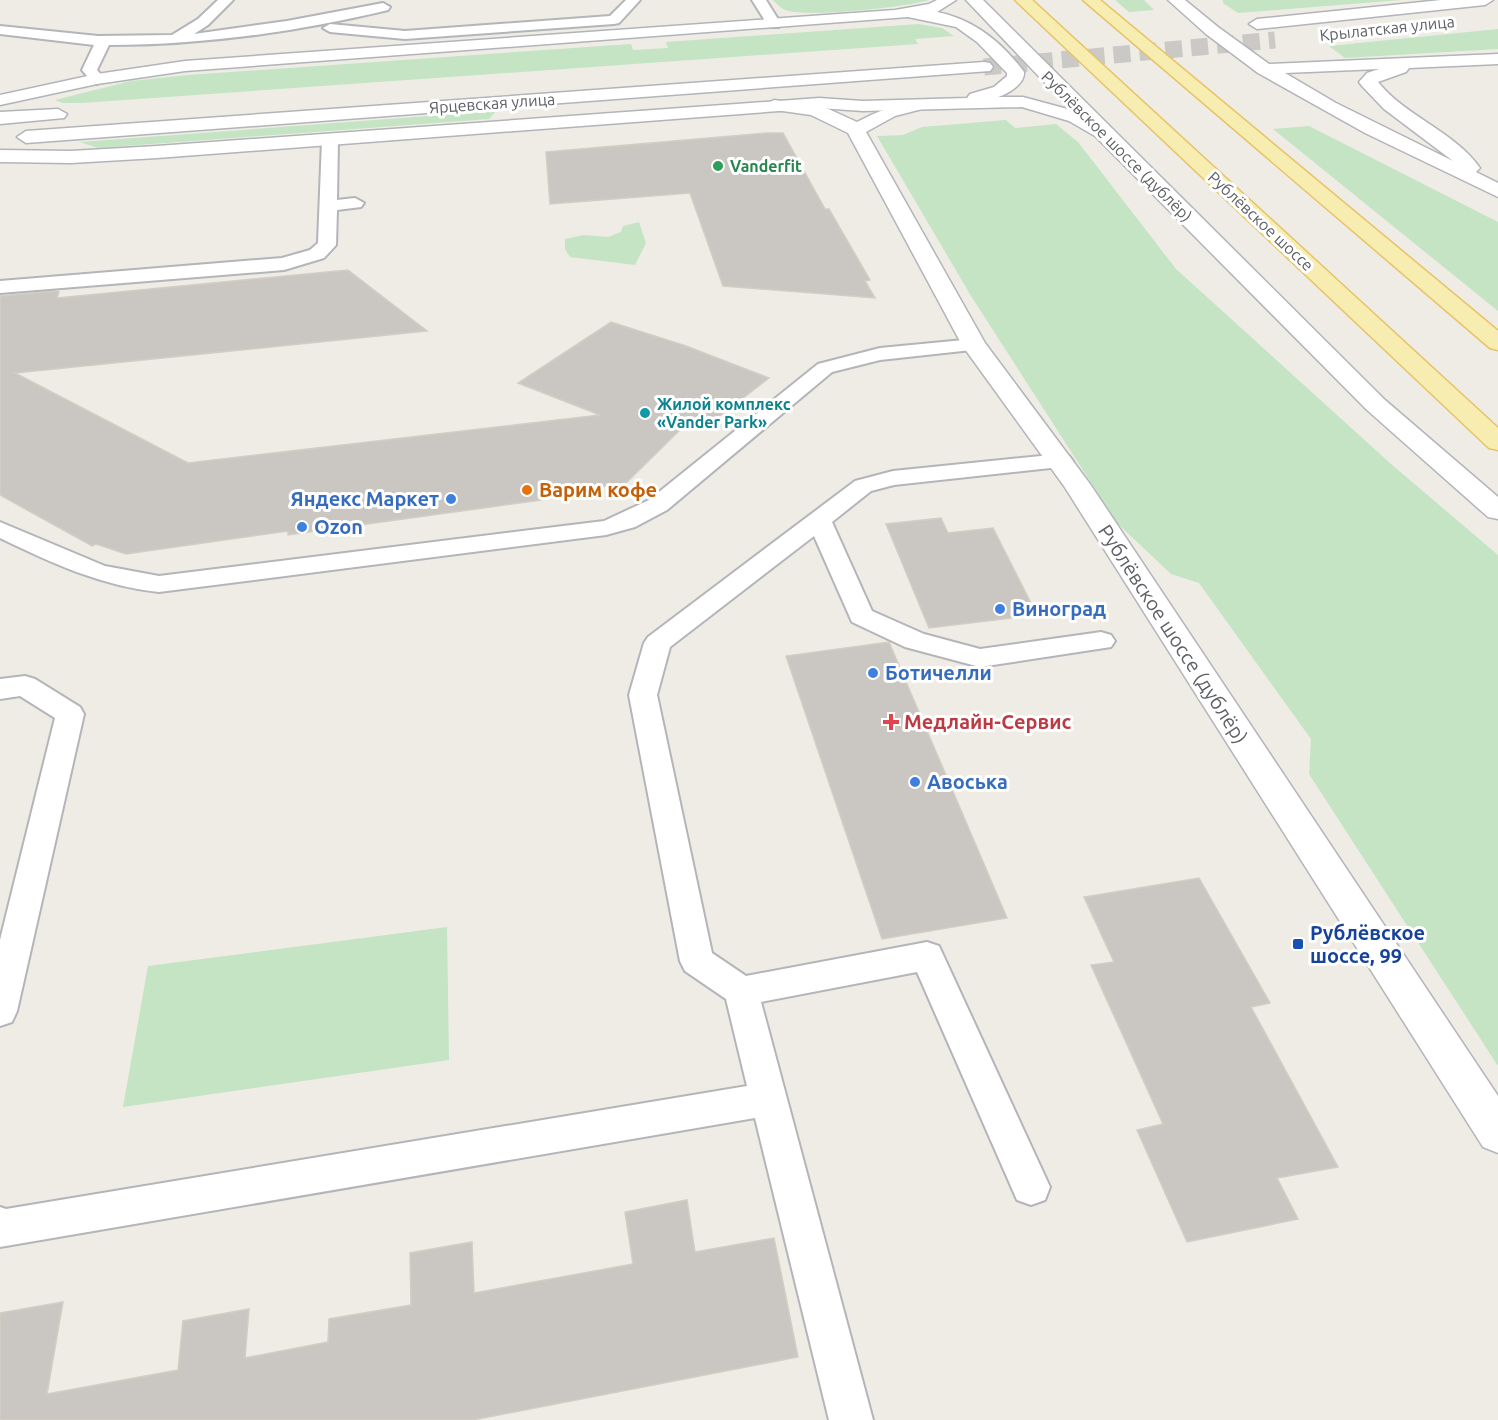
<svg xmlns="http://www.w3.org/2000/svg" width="1498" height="1420" viewBox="0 0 1498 1420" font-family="Ubuntu,sans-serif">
  <rect width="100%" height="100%" fill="#eeece5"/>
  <g fill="#c4e4c4">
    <path d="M 773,0 L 929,0 C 907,7 801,19 783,9 C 780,7 776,3 773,0 Z"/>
    <path d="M 1115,0 L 1144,0 L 1154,10 L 1129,12 Z"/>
    <path d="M 1223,0 L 1401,0 L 1238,13 L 1223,3 Z"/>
    <path d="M 918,24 L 942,28 L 954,36 L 915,39 L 918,44 L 82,103 L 63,103 L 55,100 L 131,81 L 188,75 L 631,44 L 633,50 L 668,48 L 666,42 Z"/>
    <path d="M 1498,29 L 1498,49 L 1345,58 L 1329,46 Z"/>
    <path d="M 496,111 L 489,119 L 98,148 L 80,142 Z"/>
    <path d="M 1006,120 L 1015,128 L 1056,124 L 1078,142 L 1176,269 L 1391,464 L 1498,555 L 1498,1066 L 1309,774 L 1311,739 L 1199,583 L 1171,574 L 1117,523 L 971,296 L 877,136 L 903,135 L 922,127 Z"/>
    <path d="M 1309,126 L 1498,222 L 1498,311 L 1273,129 Z"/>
    <path d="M 639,222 L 646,243 L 635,265 L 570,257 L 565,249 L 565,239 L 584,235 L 608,237 L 621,232 L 623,226 Z"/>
    <path d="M 447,927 L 449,1060 L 123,1107 L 148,966 Z"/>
  </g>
  <g fill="#cac7c2" stroke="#d2cec4" stroke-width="1.5">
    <path d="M 767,133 L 783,133 L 825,209 L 829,209 L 870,280 L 865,281 L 875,298 L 723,286 L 690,193 L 550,204 L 546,152 Z"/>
    <path d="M 348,270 L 427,331 L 15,373 L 188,463 L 600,415 L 518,383 L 611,322 L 686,346 L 769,378 L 707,426 L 690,420 L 626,483 L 540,496 L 541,500 L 288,535 L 288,531 L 126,554 L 96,544 L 92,546 L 0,495 L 0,296 L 56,291 L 59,292 L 57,298 Z"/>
    <path d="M 941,518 L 948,533 L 993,528 L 1037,615 L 929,628 L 886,524 Z"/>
    <path d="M 889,642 L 1007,918 L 882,939 L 786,656 Z"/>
    <path d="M 1199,878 L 1270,1003 L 1251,1007 L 1338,1167 L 1277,1178 L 1298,1219 L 1187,1242 L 1137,1130 L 1163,1124 L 1091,965 L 1114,962 L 1084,897 Z"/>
    <path d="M 687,1200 L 695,1252 L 774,1238 L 798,1357 L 473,1420 L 0,1420 L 0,1313 L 63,1302 L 47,1394 L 178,1370 L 183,1321 L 249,1309 L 245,1358 L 328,1342 L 329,1319 L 411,1305 L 410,1253 L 472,1242 L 474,1293 L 633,1264 L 625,1212 Z"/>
  </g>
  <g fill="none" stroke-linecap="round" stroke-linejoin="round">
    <path stroke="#cac9c5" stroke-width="17" stroke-dasharray="17 9" stroke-linecap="butt" d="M 984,67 L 1275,40"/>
    <defs>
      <g id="lane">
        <path d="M 218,0 L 233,0 L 208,25 L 194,34 L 287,21 L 383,3 L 390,7 L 388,10 C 297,32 202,45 109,45 L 97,70 L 105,79 L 97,84 L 92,82 L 82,70 L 94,45 L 0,34 L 0,26 L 98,36 L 172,35 L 198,19 Z"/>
        <path d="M 626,0 L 640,0 L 619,23 L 614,24 L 405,39 L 330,32 L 323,28 L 330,24 L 405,31 L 610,16 Z"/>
        <path d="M 752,0 L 766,0 L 781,24 L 779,27 L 769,27 Z"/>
        <path d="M 330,135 L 338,140 L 337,200 L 355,198 L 364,203 L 361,207 L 337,210 L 336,245 L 324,258 L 284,270 L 0,293 L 0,281 L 282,258 L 310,250 L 318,243 L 322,140 Z"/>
        <path d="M 974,339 L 981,341 L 984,345 L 981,349 L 880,360 L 832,372 L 667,510 L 635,527 L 606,535 L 159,592 C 101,586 52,563 0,538 L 0,522 L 105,566 L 159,576 L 604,521 L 649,500 L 818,364 L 880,348 Z"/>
        <path d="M 1061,454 L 1069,456 L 1073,461 L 1069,466 L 894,485 L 871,491 L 832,522 L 872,611 L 924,634 L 980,649 L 1101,632 L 1111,635 L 1115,641 L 1111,647 L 980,667 L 905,647 L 852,622 L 814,536 L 670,647 L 657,695 L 712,953 L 746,976 L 927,942 L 939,946 L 1050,1187 L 1045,1200 L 1031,1205 L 1017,1200 L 917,972 L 761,1002 L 873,1420 L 829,1420 L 755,1118 L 0,1247 L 0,1207 L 6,1209 L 747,1086 L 726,999 L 685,971 L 680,961 L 629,695 L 644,643 L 648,637 L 855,481 L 893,471 Z"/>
        <path d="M 25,676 L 35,679 L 80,707 L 84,714 L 17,1011 L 12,1022 L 0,1026 L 0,940 L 55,718 L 20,696 L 0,699 L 0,679 Z"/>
      </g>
      <path id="street" d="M 774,100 L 824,107 L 857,122 C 876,112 894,105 916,100 L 925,105 L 922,109 L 895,116 L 866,132 L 985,343 L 1090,484 L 1498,1096 L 1498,1153 L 1483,1147 L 1064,486 L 962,345 L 848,133 L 811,115 L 768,109 L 765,105 Z"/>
      <g id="secondary">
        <path d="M 937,0 L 956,0 L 937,12 C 973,19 1002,42 1024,72 C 1025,84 1008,94 998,97 L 1023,97 L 1071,110 L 966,0 L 983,0 L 1385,400 L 1498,497 L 1498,519 L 1488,517 L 1367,410 L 1095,136 L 1069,121 L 1022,107 L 863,111 L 819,108 L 157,158 L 71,163 L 0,162 L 0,150 L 71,151 L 157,146 L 819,98 L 863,101 L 967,98 L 970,94 L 994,87 L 1007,76 L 1007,73 L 977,42 L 956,27 L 908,17 L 185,71 L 97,84 L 0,105 L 0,95 L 97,74 L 185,61 L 895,10 L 929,4 Z"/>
        <path d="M 1168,0 L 1185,0 L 1218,27 L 1269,64 L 1498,54 L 1498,64 L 1409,68 L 1406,72 L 1378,82 C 1406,117 1454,131 1480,168 L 1476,172 L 1498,183 L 1498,197 L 1365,133 L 1258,73 L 1206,34 ZM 1379,69 L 1367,73 L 1359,82 L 1362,86 L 1384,109 L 1453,161 L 1336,103 L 1285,73 Z"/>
        <path d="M 1441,0 L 1493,0 L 1485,5 L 1257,29 L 1249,24 L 1257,19 Z"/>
        <path d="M 984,62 L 990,63 L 993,67 L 990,71 L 26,143 L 17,137 L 26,131 Z"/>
        <path d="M 58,109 L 67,114 L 64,118 L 0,124 L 0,112 Z"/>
      </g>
      <g id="primary">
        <path d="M 1015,0 L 1032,0 L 1498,428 L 1498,450 L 1489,448 Z"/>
        <path d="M 1083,0 L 1100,0 L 1498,331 L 1498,350 L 1490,348 Z"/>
      </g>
    </defs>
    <use href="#lane" stroke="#b3b5b9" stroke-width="4"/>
    <use href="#street" stroke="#b3b5b9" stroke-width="3"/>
    <use href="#secondary" stroke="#b2b4b9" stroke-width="3"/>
    <use href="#primary" stroke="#e6c367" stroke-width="3"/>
    <use href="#lane" fill="#fff" fill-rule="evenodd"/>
    <use href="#street" fill="#fff" fill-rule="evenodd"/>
    <use href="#secondary" fill="#fff" fill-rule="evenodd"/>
    <use href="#primary" fill="#f8edb0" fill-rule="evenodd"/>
  </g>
  <circle fill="#2e9e5b" stroke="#fff" stroke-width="2" cx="718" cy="166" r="6"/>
  <circle fill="#0f9aa8" stroke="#fff" stroke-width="2" cx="645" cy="413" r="6"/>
  <circle fill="#e8710a" stroke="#fff" stroke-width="2" cx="527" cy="490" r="6"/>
  <g fill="#3f7fe0" stroke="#fff" stroke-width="2">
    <circle cx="451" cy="499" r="6"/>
    <circle cx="302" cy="527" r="6"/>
    <circle cx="1000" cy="609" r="6"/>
    <circle cx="873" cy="673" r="6"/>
    <circle cx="915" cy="782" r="6"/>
  </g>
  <path fill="#e0444e" stroke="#fff" stroke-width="2" d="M888 713h6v6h6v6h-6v6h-6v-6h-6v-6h6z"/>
  <rect fill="#1a4fb4" stroke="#fff" stroke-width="2" x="1292" y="938" width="12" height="12" rx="3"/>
  <g text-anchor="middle" stroke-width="6" stroke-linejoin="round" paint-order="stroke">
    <g font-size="16" fill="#5d6064" stroke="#fff">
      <text transform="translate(1387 28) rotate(-6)" y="6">Крылатская улица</text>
      <text transform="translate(492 103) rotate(-4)" y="6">Ярцевская улица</text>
      <text transform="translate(1117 146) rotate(45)" y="6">Рублёвское шоссе (дублёр)</text>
      <text transform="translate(1261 221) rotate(43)" y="6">Рублёвское шоссе</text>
    </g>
    <g font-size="16" font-weight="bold" fill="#27864d" stroke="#fff" text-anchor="start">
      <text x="730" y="172">Vanderfit</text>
    </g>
    <g font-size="16" font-weight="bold" fill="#0d838f" stroke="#fff" text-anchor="start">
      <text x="657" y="410">Жилой комплекс<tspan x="657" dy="18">«Vander Park»</tspan></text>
    </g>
    <g font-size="20" font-weight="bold" fill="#c56008" stroke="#fff" text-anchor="start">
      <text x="539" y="497">Варим кофе</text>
    </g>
    <g font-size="20" font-weight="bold" fill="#366cbe" stroke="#fff" text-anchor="start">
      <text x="439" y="506" text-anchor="end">Яндекс Маркет</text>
      <text x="314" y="534">Ozon</text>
      <text x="1012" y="616">Виноград</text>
      <text x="885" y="680">Ботичелли</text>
      <text x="927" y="789">Авоська</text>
    </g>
    <g font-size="20" fill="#5d6064" stroke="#fff">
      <text transform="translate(1173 634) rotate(57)" y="7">Рублёвское шоссе (дублёр)</text>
    </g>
    <g font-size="20" font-weight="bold" fill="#be3a42" stroke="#fff" text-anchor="start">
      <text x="904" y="729">Медлайн-Сервис</text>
    </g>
    <g font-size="20" font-weight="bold" fill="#164399" stroke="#fff" text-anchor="start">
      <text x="1310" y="940">Рублёвское<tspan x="1310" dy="23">шоссе, 99</tspan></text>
    </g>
  </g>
</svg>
